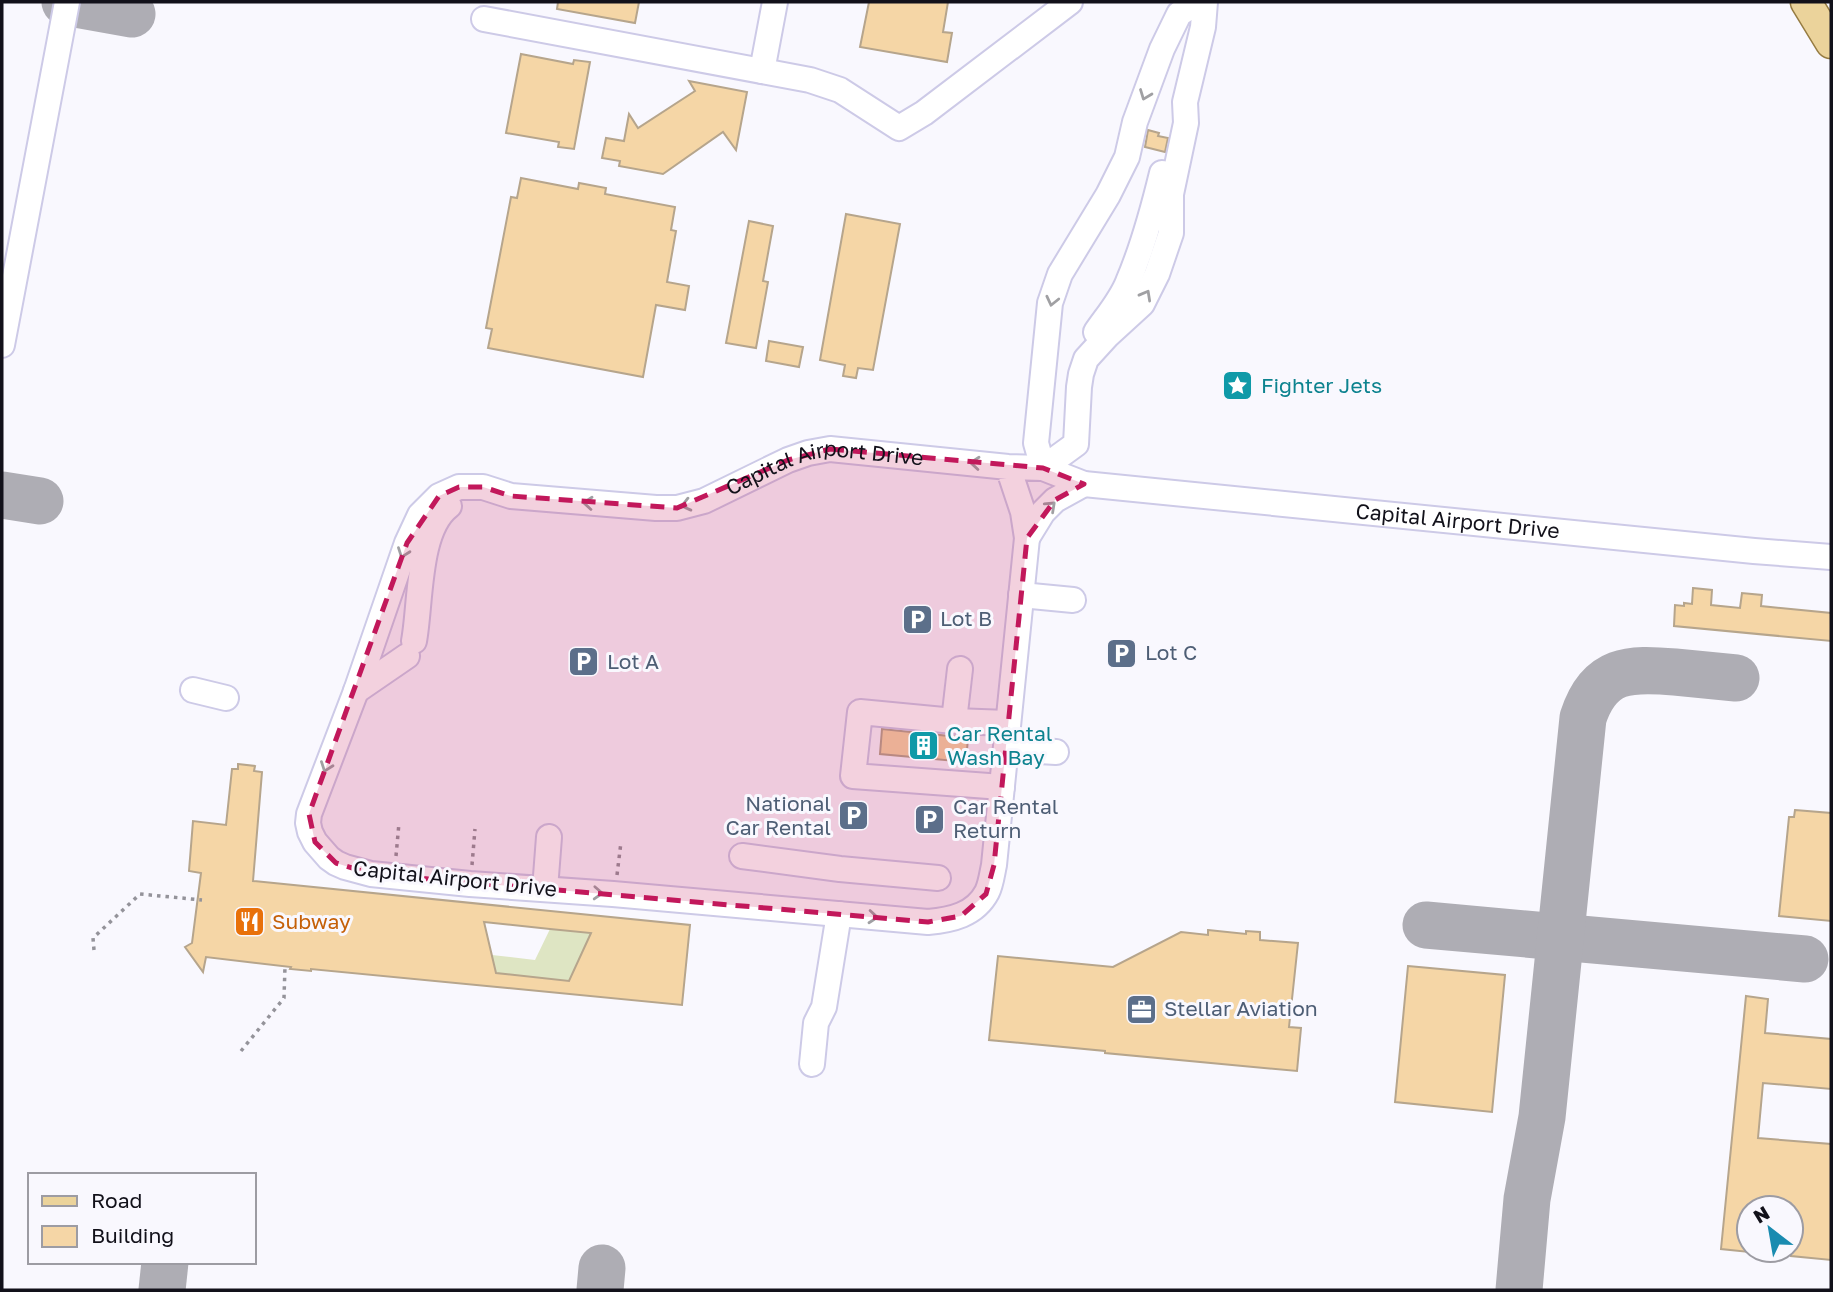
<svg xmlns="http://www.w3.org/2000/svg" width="1833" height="1292" viewBox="0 0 1833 1292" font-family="'Golos Text',sans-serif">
  <rect width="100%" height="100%" fill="#f9f8fe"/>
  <path fill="#dee5c3" d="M 550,929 L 591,933 L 569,981 L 496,973 L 492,955 L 535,960 Z"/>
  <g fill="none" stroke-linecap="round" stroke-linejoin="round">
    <g stroke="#aeadb4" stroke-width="47">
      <path d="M 65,2 L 132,14"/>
      <path d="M 2,495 L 40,501"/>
      <path d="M 1426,925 L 1805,959"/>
      <path d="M 162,1290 L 165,1262"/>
      <path d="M 600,1290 L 602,1268"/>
      <path d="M 1519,1290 L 1527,1199 L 1542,1117 L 1583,718 C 1599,668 1629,668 1675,672 C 1695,674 1716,676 1736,678"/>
    </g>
  </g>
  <g fill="#f5d6a6" stroke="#b6a58c" stroke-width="2" fill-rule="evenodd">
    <path d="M 558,2 L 639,2 L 635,23 L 557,9 Z"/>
    <path d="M 869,2 L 948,2 L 943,32 L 952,33 L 947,62 L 860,47 Z"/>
    <path d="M 521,54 L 573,64 L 574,60 L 590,62 L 574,149 L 558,147 L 559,142 L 506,133 Z"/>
    <path d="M 689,81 L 747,92 L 736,150 L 723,132 L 663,174 L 619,166 L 620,161 L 602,158 L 606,138 L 624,141 L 629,114 L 638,128 L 695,91 Z"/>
    <path d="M 1148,130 L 1159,133 L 1158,136 L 1168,138 L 1165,152 L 1145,147 Z"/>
    <path d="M 521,178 L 578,189 L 579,183 L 606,188 L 605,194 L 675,207 L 671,230 L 676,231 L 667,282 L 689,286 L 685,310 L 656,305 L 643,377 L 488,348 L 492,329 L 486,328 L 511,197 L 517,198 Z"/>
    <path d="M 846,214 L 900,224 L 873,370 L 858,368 L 856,378 L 843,376 L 845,365 L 820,360 Z"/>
    <path d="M 749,221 L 773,226 L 763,281 L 768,282 L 756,348 L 726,343 Z"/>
    <path d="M 769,341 L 803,347 L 799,367 L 766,361 Z"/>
    <path d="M 1693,588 L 1712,590 L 1711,605 L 1740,608 L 1742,593 L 1762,595 L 1761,606 L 1831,613 L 1831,641 L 1674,626 L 1675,605 L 1684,606 L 1684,603 L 1692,604 Z"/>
    <path d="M 882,729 L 968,738 L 966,762 L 880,754 Z"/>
    <path d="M 238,764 L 255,766 L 254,771 L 262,772 L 253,881 L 690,925 L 682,1005 L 311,969 L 311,971 L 290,969 L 291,967 L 206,957 L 203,972 L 185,947 L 192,943 L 201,873 L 189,871 L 193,821 L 226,825 L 232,769 L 238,769 ZM 484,922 L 550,929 L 591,933 L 569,981 L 496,973 Z"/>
    <path d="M 1795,810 L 1831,813 L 1831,921 L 1779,916 L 1789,817 L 1794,817 Z"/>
    <path d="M 1208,930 L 1246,934 L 1246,931 L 1260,932 L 1260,940 L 1298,943 L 1289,1027 L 1301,1028 L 1297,1071 L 1105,1053 L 1105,1051 L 989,1040 L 998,956 L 1113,967 L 1181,932 L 1208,935 Z"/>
    <path d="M 1408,966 L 1505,975 L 1492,1112 L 1395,1102 Z"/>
    <path d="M 1746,996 L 1768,999 L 1765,1033 L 1831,1039 L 1831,1089 L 1763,1083 L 1758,1138 L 1831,1144 L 1831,1260 L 1791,1256 L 1791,1208 L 1749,1208 L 1749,1252 L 1721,1249 Z"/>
  </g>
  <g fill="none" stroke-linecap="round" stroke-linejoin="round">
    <defs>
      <g id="minor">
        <path d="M 484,19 L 810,80 L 840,90 L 899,128 L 924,113 L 1070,2"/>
        <path d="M 762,71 L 775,2"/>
        <path d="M 1096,332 C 1107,316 1121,300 1128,282 C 1143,247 1153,210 1162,173"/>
        <path d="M 2,345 L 67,2"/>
        <path id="s1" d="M 1008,467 L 1023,512 L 1027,538 L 994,865 C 992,874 991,884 987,892 C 975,915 951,920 928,922 L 613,894 L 470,884 L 371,874 L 345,867 L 336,863 L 329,858 L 315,842 L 310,832 L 308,823 L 309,814 L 356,691 L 407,543 L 420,515 L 439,496 L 459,487 L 483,487 L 511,496 L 656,508 L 677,508 L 704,501 L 788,460 L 808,453 L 830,449 L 1008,467 L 1043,468 L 1084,484 L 1754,551 L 1831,557"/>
        <path d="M 1043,468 L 1076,444 L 1079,387 L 1081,374 L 1086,359 L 1107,336 L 1142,304 L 1157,274 L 1171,233 L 1171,194 L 1186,123 L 1185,102 L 1203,27 L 1205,2"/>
        <path d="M 1043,468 L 1036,443 L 1050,303 L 1060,274 L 1108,195 L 1127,157 L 1135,122 L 1162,49 L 1179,14 L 1197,2"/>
        <path d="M 1027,538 L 1043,512 L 1055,500 L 1084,484"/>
        <path d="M 1021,595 L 1073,600"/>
        <path d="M 414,641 C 421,604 417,530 449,506"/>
        <path d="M 193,690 L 226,698"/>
        <path d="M 356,691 L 407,656"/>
        <path d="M 954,721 L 960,669"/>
        <path d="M 1006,749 L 1056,752"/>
        <path d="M 1002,787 L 853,776 L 860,712 L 954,721 L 1008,723"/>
        <path d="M 742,856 L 840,869 L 938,878"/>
        <path d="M 545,889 L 549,837"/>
        <path d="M 812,1064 L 816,1023 L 824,1007 L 839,914"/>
      </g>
      <path id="major" d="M 1806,2 L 1831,43"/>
    </defs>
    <use href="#minor" stroke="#cdcae7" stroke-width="28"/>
    <use href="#major" stroke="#967c43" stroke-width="33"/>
    <g stroke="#94939a" stroke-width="3.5" stroke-dasharray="3.5 5" stroke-linecap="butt">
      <path d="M 396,856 L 399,823"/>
      <path d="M 472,865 L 475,829"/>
      <path d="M 617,875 L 621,842"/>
      <path d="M 94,950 L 93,938 L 140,894 L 202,900"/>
      <path d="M 241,1051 L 284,998 L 285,966"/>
    </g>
    <use href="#minor" stroke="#fff" stroke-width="24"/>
    <use href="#major" stroke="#ebd39b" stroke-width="30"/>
  </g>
  <defs><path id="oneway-chevron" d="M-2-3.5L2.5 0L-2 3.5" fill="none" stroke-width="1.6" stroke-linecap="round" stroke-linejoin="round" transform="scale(1.75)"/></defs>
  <g stroke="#a0a0a3">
    <use href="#oneway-chevron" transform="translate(1145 95) rotate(111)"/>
    <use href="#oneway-chevron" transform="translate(1146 295) rotate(-61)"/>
    <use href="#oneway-chevron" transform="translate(1052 301) rotate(103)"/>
    <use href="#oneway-chevron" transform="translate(975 463) rotate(-175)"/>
    <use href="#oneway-chevron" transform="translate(588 503) rotate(-175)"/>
    <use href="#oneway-chevron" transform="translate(686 505) rotate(166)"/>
    <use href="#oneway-chevron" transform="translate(1051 506) rotate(-43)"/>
    <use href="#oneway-chevron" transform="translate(403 553) rotate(110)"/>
    <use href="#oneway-chevron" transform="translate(326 767) rotate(110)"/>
    <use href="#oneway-chevron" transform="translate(598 893) rotate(3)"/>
    <use href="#oneway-chevron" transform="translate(873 917) rotate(5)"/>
  </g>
  <path fill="#c2185b" fill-opacity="0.2" stroke="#c2185b" stroke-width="5" stroke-dasharray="14 9" stroke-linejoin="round" d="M 830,449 L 1043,468 L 1084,484 L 1055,500 L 1027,538 L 994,865 L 986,894 L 961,916 L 928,922 L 371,874 L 336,863 L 315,842 L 309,814 L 407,543 L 439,496 L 459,487 L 483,487 L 511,496 L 677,508 L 788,460 Z"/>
  <defs>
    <symbol id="sight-square" viewBox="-11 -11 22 22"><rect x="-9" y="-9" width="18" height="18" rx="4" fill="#0f9aa8" stroke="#f9f8fe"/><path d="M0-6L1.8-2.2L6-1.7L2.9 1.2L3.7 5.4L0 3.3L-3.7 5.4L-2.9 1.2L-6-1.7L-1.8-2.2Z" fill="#fff"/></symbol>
    <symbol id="parking-square" viewBox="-11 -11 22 22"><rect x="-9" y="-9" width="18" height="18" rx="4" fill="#5c6f8a" stroke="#f9f8fe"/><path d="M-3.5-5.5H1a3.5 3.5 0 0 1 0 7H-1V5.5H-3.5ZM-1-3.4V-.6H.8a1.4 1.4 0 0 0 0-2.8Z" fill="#fff"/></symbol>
    <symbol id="building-square" viewBox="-11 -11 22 22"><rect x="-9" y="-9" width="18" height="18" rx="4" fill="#0f9aa8" stroke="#f9f8fe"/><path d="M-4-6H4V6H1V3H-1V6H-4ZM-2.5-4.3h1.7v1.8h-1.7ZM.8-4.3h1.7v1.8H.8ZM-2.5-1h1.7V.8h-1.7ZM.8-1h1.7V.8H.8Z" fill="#fff"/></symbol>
    <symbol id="restaurant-square" viewBox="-11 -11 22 22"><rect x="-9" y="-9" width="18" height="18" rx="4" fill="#e8710a" stroke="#f9f8fe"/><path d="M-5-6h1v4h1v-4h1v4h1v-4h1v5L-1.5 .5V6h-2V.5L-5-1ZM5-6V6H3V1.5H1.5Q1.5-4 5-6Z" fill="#fff"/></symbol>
    <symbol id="office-square" viewBox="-11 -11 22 22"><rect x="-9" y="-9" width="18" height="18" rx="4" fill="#5c6f8a" stroke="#f9f8fe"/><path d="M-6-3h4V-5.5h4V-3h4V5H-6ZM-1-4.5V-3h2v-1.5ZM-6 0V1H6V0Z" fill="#fff"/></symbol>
  </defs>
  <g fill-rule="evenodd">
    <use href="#sight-square" x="1220" y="368" width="35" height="35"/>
    <use href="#parking-square" x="900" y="602" width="35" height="35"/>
    <use href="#parking-square" x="1104" y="636" width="35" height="35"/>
    <use href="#parking-square" x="566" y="644" width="35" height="35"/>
    <use href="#building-square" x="906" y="728" width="35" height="35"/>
    <use href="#parking-square" x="836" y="798" width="35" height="35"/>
    <use href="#parking-square" x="912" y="802" width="35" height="35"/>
    <use href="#restaurant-square" x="232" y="904" width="35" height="35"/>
    <use href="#office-square" x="1124" y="992" width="35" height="35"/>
  </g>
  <g text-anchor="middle" stroke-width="6" stroke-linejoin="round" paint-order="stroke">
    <g font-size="21" fill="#0d838f" stroke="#f9f8fe" text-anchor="start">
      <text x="1261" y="393">Fighter Jets</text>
      <text x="947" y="741">Car Rental<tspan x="947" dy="24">Wash Bay</tspan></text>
    </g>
    <g font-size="21" fill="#12111a" stroke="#f9f8fe">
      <text dy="7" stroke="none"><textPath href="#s1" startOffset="1899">Capital Airport Drive</textPath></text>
      <text dy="7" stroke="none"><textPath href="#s1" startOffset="2541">Capital Airport Drive</textPath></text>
      <text transform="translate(455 879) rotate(6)" y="7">Capital Airport Drive</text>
    </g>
    <g font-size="21" fill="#4e5e75" stroke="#f9f8fe" text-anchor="start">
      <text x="940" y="626">Lot B</text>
      <text x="1145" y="660">Lot C</text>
      <text x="607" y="669">Lot A</text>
      <text x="831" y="811" text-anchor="end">National<tspan x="831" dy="24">Car Rental</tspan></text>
      <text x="953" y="814">Car Rental<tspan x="953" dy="24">Return</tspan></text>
      <text x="1164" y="1016">Stellar Aviation</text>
    </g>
    <g font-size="21" fill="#c56008" stroke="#f9f8fe" text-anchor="start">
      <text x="272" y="929">Subway</text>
    </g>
  </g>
  <rect width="1833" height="1292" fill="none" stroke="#12111a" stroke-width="7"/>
  <rect x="28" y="1173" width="228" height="91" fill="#f9f8fe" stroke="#9d9ca3" stroke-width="2"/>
  <rect x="42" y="1196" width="35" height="10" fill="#ebd39b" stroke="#9d9ca3" stroke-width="2"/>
  <text x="91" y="1208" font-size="21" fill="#12111a">Road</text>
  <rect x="42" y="1226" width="35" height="21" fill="#f5d6a6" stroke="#9d9ca3" stroke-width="2"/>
  <text x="91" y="1243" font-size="21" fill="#12111a">Building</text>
  <g transform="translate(1770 1229) rotate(329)"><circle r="33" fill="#f9f8fe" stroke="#9d9ca3" stroke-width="2"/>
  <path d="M0-5L12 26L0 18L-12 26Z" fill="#1a8bb0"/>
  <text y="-10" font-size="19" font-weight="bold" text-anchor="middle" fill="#12111a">N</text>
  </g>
</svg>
